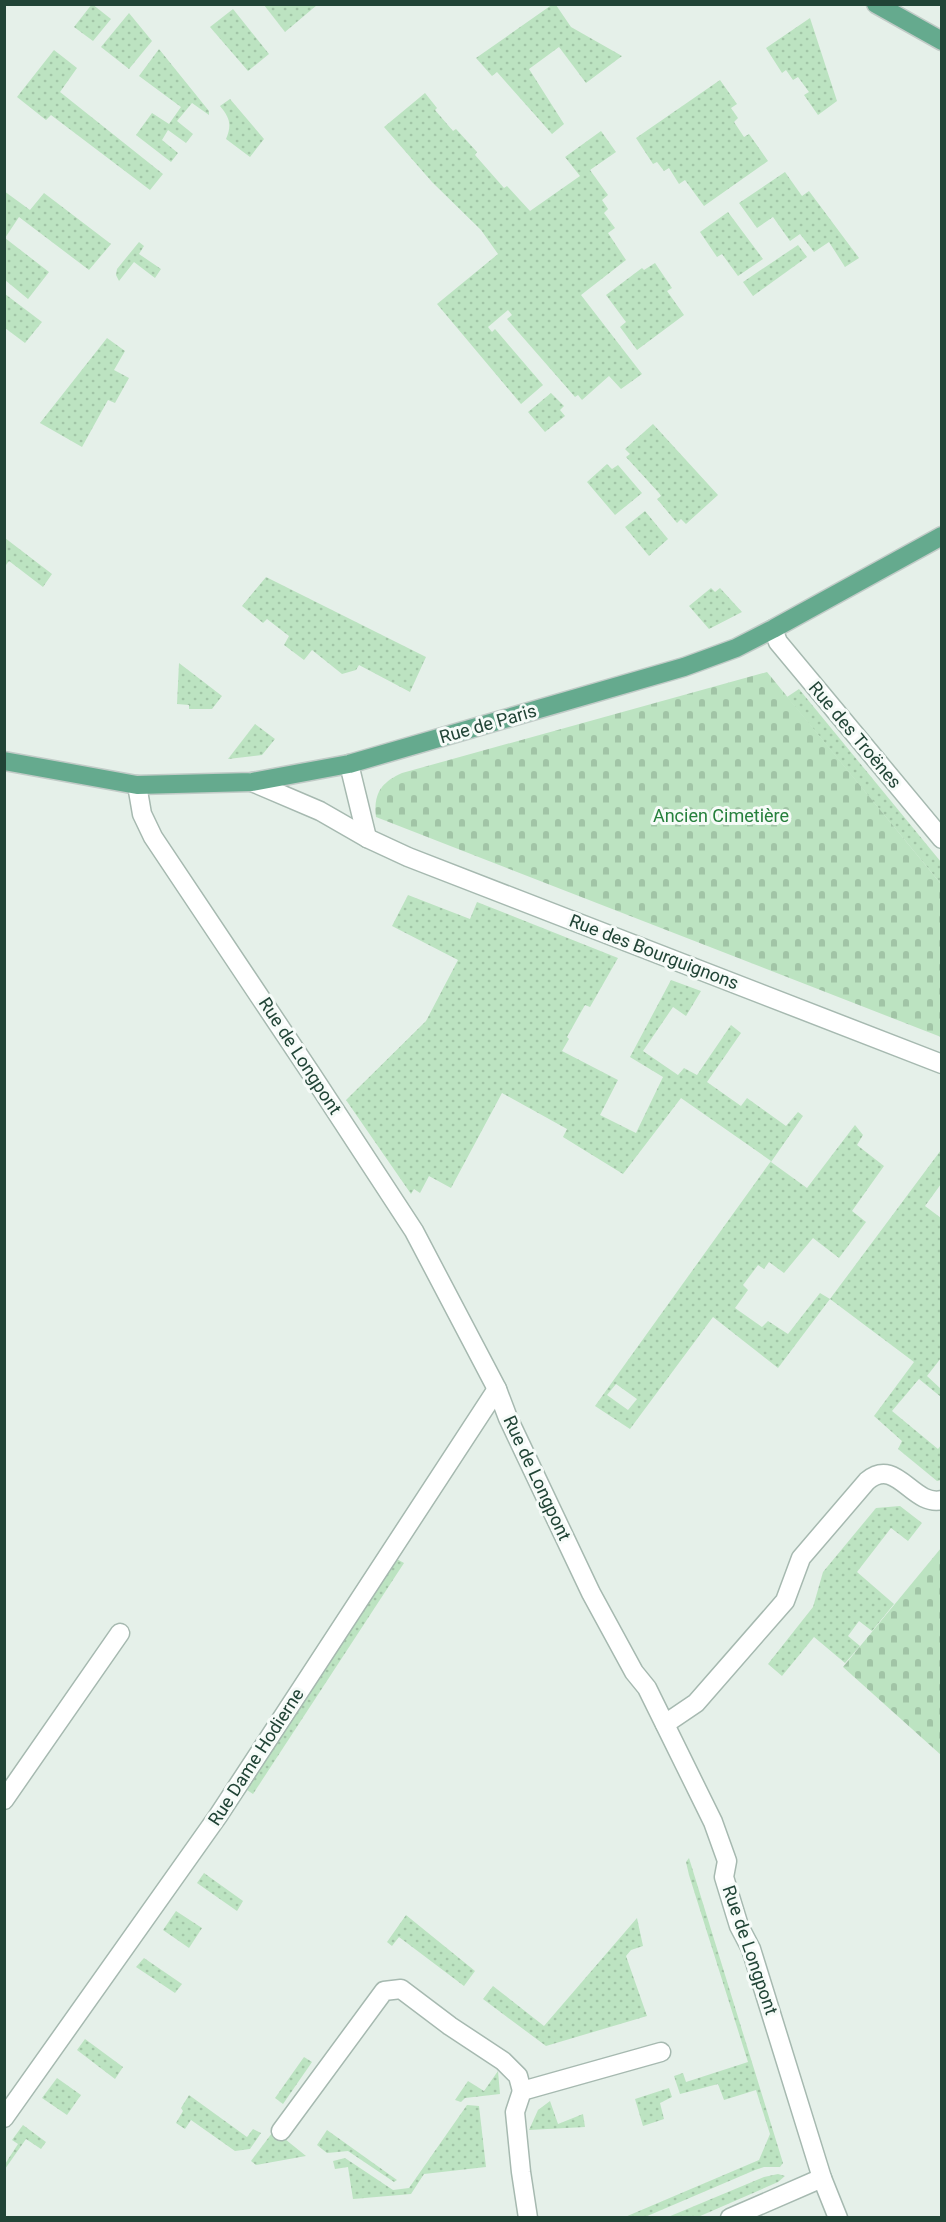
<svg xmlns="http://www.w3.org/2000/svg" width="946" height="2222" viewBox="0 0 946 2222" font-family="Roboto,sans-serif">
  <defs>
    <pattern id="grass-dots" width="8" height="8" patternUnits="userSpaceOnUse" patternTransform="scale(1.5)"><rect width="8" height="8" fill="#bce3c1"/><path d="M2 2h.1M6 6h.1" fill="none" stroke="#a1c4a6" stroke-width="1.8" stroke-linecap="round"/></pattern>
    <pattern id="cemetery-stones" width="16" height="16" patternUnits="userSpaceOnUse" patternTransform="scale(1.5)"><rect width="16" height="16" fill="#bce3c1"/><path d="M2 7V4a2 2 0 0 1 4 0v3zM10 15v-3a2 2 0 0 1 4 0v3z" fill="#a1c4a6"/></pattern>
  </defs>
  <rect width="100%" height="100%" fill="#e5f0e9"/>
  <g fill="url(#grass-dots)" fill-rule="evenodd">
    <path d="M 92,4 L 111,19 L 93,41 L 74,27 Z"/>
    <path d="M 553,4 L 556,5 L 571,27 L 622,56 L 586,83 L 559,47 L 529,69 L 564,124 L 552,134 L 497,72 L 492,76 L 476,58 Z"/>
    <path d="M 264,5 L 317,5 L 285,32 Z"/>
    <path d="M 233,9 L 269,54 L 248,71 L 210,27 Z"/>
    <path d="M 129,13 L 152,41 L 129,69 L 101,47 Z"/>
    <path d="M 810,18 L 837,101 L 818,115 L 804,95 L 809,92 L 798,77 L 793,80 L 786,70 L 782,73 L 766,48 Z"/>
    <path d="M 159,49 L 209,111 L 209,115 L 192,103 L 177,121 L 193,134 L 186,143 L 168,130 L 162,140 L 178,153 L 171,162 L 136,135 L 152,113 L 169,124 L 181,107 L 139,76 Z"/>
    <path d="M 54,50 L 77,68 L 60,92 L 163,174 L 150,190 L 51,115 L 46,120 L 17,97 Z"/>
    <path d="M 720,80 L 737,104 L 731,108 L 738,118 L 734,122 L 744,137 L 749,134 L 768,161 L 704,206 L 685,180 L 679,184 L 669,168 L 664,171 L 657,162 L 653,164 L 636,138 Z"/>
    <path d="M 425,93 L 437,108 L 435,110 L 453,131 L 456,129 L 477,152 L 475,155 L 504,188 L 507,186 L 530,211 L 580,176 L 565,157 L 601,131 L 616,152 L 590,170 L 608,195 L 602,200 L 608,209 L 604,213 L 615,228 L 608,233 L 626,260 L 581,295 L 642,374 L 621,389 L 609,376 L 582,400 L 578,395 L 575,397 L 507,319 L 512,315 L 508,310 L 488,327 L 492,332 L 495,329 L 543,385 L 521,404 L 437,304 L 498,254 L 481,230 L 432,182 L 384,127 Z"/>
    <path d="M 230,99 L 264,139 L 250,157 L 226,139 C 232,125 230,118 220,106 Z"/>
    <path d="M 785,172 L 802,196 L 809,191 L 859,258 L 845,267 L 829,242 L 814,252 L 800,234 L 790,241 L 773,217 L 757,228 L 739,203 Z"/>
    <path d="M 4,191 L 30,210 L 44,193 L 111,244 L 89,270 L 19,217 L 5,238 L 49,272 L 28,299 L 5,280 Z"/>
    <path d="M 728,212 L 763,259 L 738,276 L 722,254 L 717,257 L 700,232 Z"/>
    <path d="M 139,242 L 144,246 L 139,254 L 161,269 L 155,278 L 134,262 L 119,281 L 116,275 L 117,269 Z"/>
    <path d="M 798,245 L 807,257 L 753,296 L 743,282 Z"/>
    <path d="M 655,263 L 672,288 L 667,291 L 684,315 L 637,350 L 620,327 L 626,322 L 606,295 L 642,268 L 644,270 Z"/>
    <path d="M 5,294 L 42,322 L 25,343 L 5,328 Z"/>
    <path d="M 107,338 L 125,351 L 114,370 L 129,378 L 115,403 L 108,400 L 82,447 L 40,423 Z"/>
    <path d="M 551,393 L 564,406 L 560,410 L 565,416 L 545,432 L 528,412 Z"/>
    <path d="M 653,424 L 718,495 L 686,524 L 681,519 L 677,523 L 657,499 L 661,496 L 659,493 L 626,457 L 630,454 L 625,449 Z"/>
    <path d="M 607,464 L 612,469 L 618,465 L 642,493 L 615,515 L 587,482 Z"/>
    <path d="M 645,511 L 668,539 L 649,556 L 625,527 Z"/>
    <path d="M 5,538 L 52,574 L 43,587 L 9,561 L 6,565 L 5,564 Z"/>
    <path d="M 266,577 L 426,657 L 410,692 L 359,665 L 356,670 L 342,674 L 312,650 L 304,660 L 284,645 L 289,636 L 267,619 L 263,623 L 242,606 Z"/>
    <path d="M 711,588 L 715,592 L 720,588 L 742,612 L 709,629 L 689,606 Z"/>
    <path d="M 179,663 L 222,696 L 212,709 L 189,709 L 189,705 L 177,704 Z"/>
    <path d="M 799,689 L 941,862 L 941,884 L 787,697 Z"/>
    <path d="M 255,724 L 275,739 L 262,755 L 228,759 Z"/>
    <path d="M 408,895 L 470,919 L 477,902 L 618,958 L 590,1007 L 585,1005 L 567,1037 L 569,1039 L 562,1051 L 618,1080 L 600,1115 L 636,1133 L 663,1077 L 630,1057 L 671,980 L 701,991 L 686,1016 L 673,1007 L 643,1051 L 678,1075 L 684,1068 L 697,1075 L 731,1025 L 741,1033 L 707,1082 L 741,1106 L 747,1098 L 786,1126 L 798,1112 L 803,1116 L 771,1162 L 807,1188 L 855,1125 L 863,1135 L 857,1145 L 884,1166 L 852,1211 L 866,1222 L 839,1258 L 813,1238 L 784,1273 L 769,1262 L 764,1269 L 758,1265 L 743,1285 L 748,1290 L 735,1308 L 762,1327 L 768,1321 L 788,1334 L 820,1293 L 830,1299 L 941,1150 L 941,1184 L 925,1206 L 941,1218 L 941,1358 L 927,1376 L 941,1389 L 941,1397 L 919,1379 L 892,1411 L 938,1449 L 941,1445 L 941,1480 L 937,1481 L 898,1449 L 902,1441 L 874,1416 L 914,1362 L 830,1299 L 778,1368 L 713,1317 L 630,1429 L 595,1406 L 771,1161 L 681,1098 L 623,1174 L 563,1137 L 567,1129 L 502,1093 L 451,1188 L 429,1176 L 420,1193 L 414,1189 L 411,1194 L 346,1100 L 426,1021 L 458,960 L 392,926 ZM 616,1384 L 637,1399 L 628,1410 L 607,1395 Z"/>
    <path d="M 900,1506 L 922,1523 L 908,1541 L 891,1528 L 857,1572 L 894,1604 L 872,1631 L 859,1621 L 848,1636 L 860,1646 L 845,1663 L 814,1637 L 782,1676 L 768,1664 L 813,1607 L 823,1572 L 876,1508 Z"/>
    <path d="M 395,1558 L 404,1563 L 253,1794 L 244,1788 Z"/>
    <path d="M 689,1858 L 783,2163 L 780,2167 L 764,2167 L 755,2170 L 645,2217 L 625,2217 L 759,2160 L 770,2134 L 756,2090 L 724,2100 L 718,2084 L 680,2094 L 674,2076 L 683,2073 L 686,2082 L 748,2062 L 689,1875 L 686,1862 Z"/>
    <path d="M 204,1873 L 243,1901 L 237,1911 L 197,1883 Z"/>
    <path d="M 176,1911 L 202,1928 L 189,1948 L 163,1930 Z"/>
    <path d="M 406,1915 L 475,1971 L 464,1986 L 399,1937 L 392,1946 L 387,1942 Z"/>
    <path d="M 637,1918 L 643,1946 L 631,1950 L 626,1956 L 647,2016 L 546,2046 L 483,1999 L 493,1986 L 544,2026 Z"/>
    <path d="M 144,1958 L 182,1984 L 175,1993 L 136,1967 Z"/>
    <path d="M 85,2039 L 123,2067 L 115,2079 L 77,2050 Z"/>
    <path d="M 304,2057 L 312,2062 L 283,2104 L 275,2098 Z"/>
    <path d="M 498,2071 L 500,2094 L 465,2098 L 461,2102 L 455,2100 L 468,2081 L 484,2091 Z"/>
    <path d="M 57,2078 L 81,2095 L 67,2115 L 42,2098 Z"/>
    <path d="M 669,2088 L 672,2097 L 660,2103 L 664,2119 L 643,2126 L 635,2099 Z"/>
    <path d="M 189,2095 L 247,2137 L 253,2129 L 261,2133 L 250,2149 L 235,2151 L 191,2120 L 185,2129 L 176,2123 L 183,2111 L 181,2108 Z"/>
    <path d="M 550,2101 L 558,2124 L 583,2114 L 585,2127 L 529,2130 L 538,2110 Z"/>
    <path d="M 467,2105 L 479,2106 L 486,2167 L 424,2174 L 411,2194 L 353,2199 L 348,2167 L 335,2169 L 333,2161 L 345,2158 L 393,2190 L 409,2188 Z"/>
    <path d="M 23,2125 L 46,2142 L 41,2149 L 26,2139 L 5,2169 L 5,2164 L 18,2144 L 12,2140 Z"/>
    <path d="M 327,2130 L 397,2180 L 394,2182 L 348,2151 L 327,2153 L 317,2145 Z"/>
    <path d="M 272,2133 L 280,2135 L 306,2156 L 256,2165 L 251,2161 Z"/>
    <path d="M 778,2174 L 785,2176 L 778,2182 L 698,2217 L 668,2217 L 764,2177 Z"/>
  </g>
  <g fill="url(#cemetery-stones)">
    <path d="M 767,672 L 941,884 L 941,1037 L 376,817 C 373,793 382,782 402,773 Z"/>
    <path d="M 941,1548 L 941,1755 L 843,1667 Z"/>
  </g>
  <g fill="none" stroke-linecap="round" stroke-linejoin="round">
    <defs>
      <g id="minor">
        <path d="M 773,629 L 778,642 L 942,839"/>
        <path d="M 349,764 L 367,838"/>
        <path d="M 252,782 L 320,811 L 367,838 L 408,857 L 942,1064"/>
        <path d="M 137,785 L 142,814 L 153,837 L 312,1075 L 414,1231 L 497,1389 L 508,1418 L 591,1593 L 634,1672 L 647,1688 L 713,1822 L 727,1861 L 724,1877 L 739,1926 L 751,1949 L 822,2178 L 838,2218"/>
        <path d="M 665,1724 L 696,1703 L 785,1601 L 801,1558 L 867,1481 C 897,1456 912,1507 942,1500"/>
        <path d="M 4,1800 L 120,1633"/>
        <path d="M 4,2118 L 218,1816 L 497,1389"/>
        <path d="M 281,2131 L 384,1991 L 401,1989 L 450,2026 L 503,2061 L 518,2076 L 522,2091"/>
        <path d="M 528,2218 L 521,2172 L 515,2112 L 522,2091 L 661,2052"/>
        <path d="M 730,2218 L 822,2178"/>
      </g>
      <g id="major">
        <path d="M 876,4 L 942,41"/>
        <path d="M 4,761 L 137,785 L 252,782 L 349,764 L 684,667 L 736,648 L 773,629 L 942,536"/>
      </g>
    </defs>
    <use href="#minor" stroke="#a6b9b0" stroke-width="21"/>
    <use href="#major" stroke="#c1cbc7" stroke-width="21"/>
    <use href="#minor" stroke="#fff" stroke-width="18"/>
    <use href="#major" stroke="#65aa8e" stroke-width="18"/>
  </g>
  <g text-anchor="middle" stroke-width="6" stroke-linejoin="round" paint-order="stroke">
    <g font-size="18" fill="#214436" stroke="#f6fbf8">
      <text transform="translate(488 724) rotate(-16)" y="6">Rue de Paris</text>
      <text transform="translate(855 735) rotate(50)" y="6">Rue des Troënes</text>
      <text transform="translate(654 952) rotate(21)" y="6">Rue des Bourguignons</text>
      <text transform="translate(300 1056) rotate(57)" y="6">Rue de Longpont</text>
      <text transform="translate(537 1478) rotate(65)" y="6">Rue de Longpont</text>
      <text transform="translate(256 1757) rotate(-57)" y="6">Rue Dame Hodierne</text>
      <text transform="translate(750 1950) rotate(71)" y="6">Rue de Longpont</text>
    </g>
    <g font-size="18" fill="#26803c" stroke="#f6fbf8">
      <text x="721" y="822">Ancien Cimetière</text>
    </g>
  </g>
  <rect width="946" height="2222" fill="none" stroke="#214436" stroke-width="12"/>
</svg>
